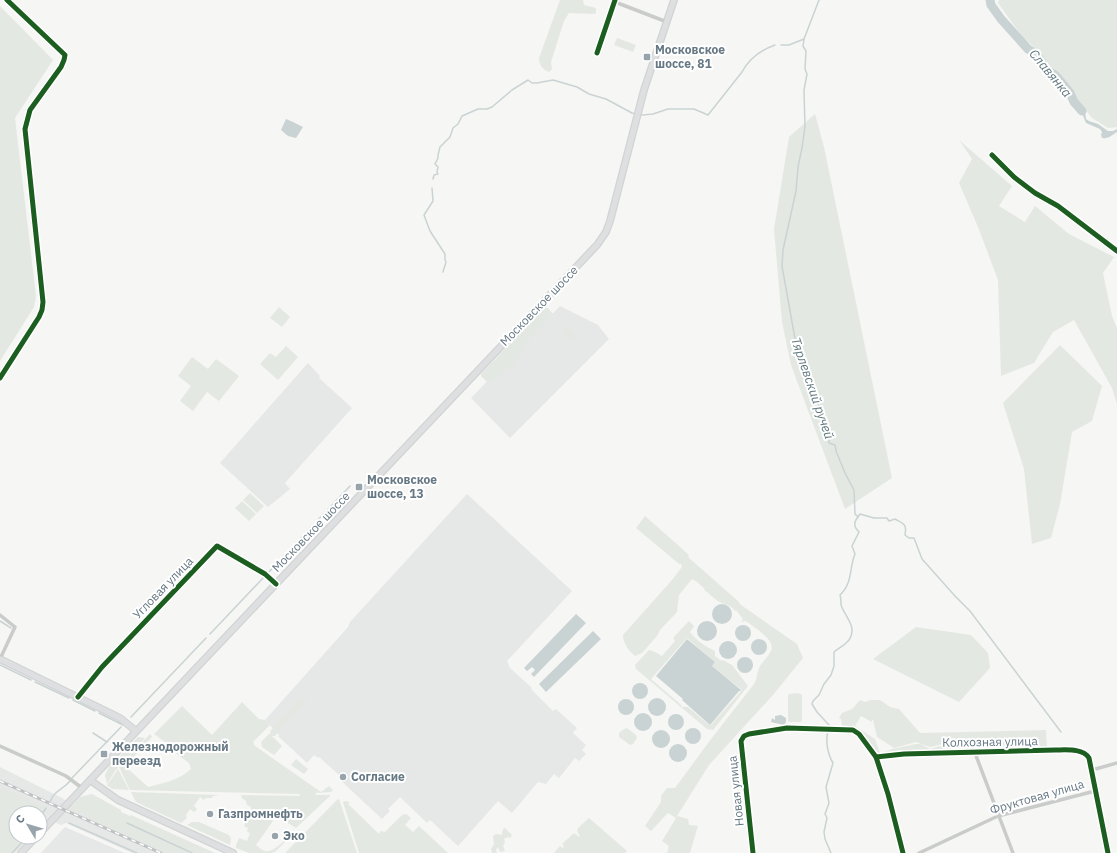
<svg xmlns="http://www.w3.org/2000/svg" width="1117" height="853" viewBox="0 0 1117 853" font-family="'IBM Plex Sans',sans-serif">
  <rect width="100%" height="100%" fill="#f6f6f4"/>
  <g fill="#e6e7e7">
    <path d="M 560,306 L 598,325 L 609,339 L 510,438 L 471,398 Z"/>
    <path d="M 308,363 L 320,376 L 319,378 L 352,408 L 285,483 L 290,489 L 268,507 L 220,463 Z"/>
    <path d="M 467,494 L 572,591 L 507,661 L 510,668 L 531,687 L 532,690 L 553,711 L 556,709 L 577,728 L 573,733 L 586,745 L 582,750 L 586,754 L 579,761 L 575,758 L 559,778 L 554,774 L 546,784 L 538,782 L 512,813 L 498,801 L 458,846 L 430,820 L 427,823 L 400,797 L 388,809 L 390,811 L 382,819 L 338,778 L 339,775 L 319,757 L 318,758 L 314,755 L 307,763 L 278,736 L 279,735 L 265,720 L 348,627 L 350,622 Z"/>
    <path d="M 0,767 L 62,798 L 77,808 L 181,853 L 132,853 L 66,823 L 61,825 L 45,818 L 41,812 L 0,794 Z"/>
    <path d="M 65,827 L 125,853 L 41,853 Z"/>
  </g>
  <g fill="#e4e8e2" fill-rule="evenodd">
    <path d="M 560,0 L 583,0 L 584,5 L 596,8 L 596,13 L 594,14 L 569,13 L 564,21 L 551,62 L 552,69 L 549,72 C 543,70 539,65 539,58 Z"/>
    <path d="M 999,0 L 1117,0 L 1117,127 L 1108,128 L 1092,118 L 1038,51 L 1021,35 L 998,3 Z"/>
    <path d="M 0,6 L 53,60 L 15,118 L 36,296 L 34,307 L 0,361 Z"/>
    <path d="M 617,38 L 636,45 L 633,52 L 614,45 Z"/>
    <path d="M 815,114 L 824,147 L 892,478 L 845,509 L 791,365 L 782,322 L 774,229 L 789,137 Z"/>
    <path d="M 959,140 L 1012,186 L 999,206 L 1025,222 L 1035,206 L 1069,234 L 1114,257 L 1103,273 L 1112,316 L 1117,328 L 1117,404 L 1112,388 L 1074,320 L 1053,332 L 1034,363 L 1001,376 L 998,280 L 978,227 L 959,183 L 972,159 Z"/>
    <path d="M 279,307 L 290,317 L 282,327 L 270,318 Z"/>
    <path d="M 544,308 L 548,308 L 553,314 L 520,349 L 520,355 L 519,359 L 489,384 L 481,376 L 481,374 Z"/>
    <path d="M 567,326 L 576,335 L 572,339 L 567,339 L 563,335 L 563,331 Z"/>
    <path d="M 1060,345 L 1102,386 L 1092,421 L 1072,432 L 1060,504 L 1051,538 L 1032,544 L 1024,469 L 1003,403 Z"/>
    <path d="M 286,346 L 298,357 L 278,380 L 260,364 L 270,353 L 276,357 Z"/>
    <path d="M 192,357 L 208,369 L 216,359 L 239,376 L 219,401 L 207,392 L 193,411 L 180,401 L 191,386 L 178,376 Z"/>
    <path d="M 250,493 L 264,506 L 257,513 L 243,500 Z"/>
    <path d="M 242,501 L 256,514 L 249,521 L 235,508 Z"/>
    <path d="M 645,516 L 688,554 L 689,558 L 738,601 L 741,605 L 797,644 L 803,658 L 773,695 L 709,765 L 677,816 L 688,819 L 689,825 L 698,826 L 690,853 L 667,853 L 669,846 L 662,841 L 676,818 L 668,813 L 651,831 L 645,826 L 661,802 L 661,796 L 667,788 L 675,788 L 711,739 L 754,684 C 757,679 757,672 760,666 C 763,661 768,657 771,651 C 776,640 756,629 749,623 L 745,621 L 741,622 L 743,619 L 736,610 L 735,611 C 729,603 724,605 718,601 C 713,598 709,593 704,590 L 705,589 L 697,582 L 692,579 L 679,595 L 677,612 L 660,630 L 657,636 L 642,653 L 635,656 C 629,651 623,643 623,635 L 672,580 L 682,567 L 681,564 L 679,564 L 636,528 Z"/>
    <path d="M 689,621 L 694,626 L 690,632 C 697,641 705,646 715,651 L 715,656 L 722,661 L 723,660 L 732,665 L 748,686 L 713,730 L 707,729 L 636,669 L 635,665 L 649,650 L 653,651 L 662,656 L 675,641 L 673,638 ZM 687,638 L 715,662 L 712,666 L 742,690 L 711,725 L 709,725 L 688,707 L 682,707 L 680,704 L 651,679 Z"/>
    <path d="M 916,627 L 971,635 L 988,653 L 990,668 L 959,702 L 873,659 Z"/>
    <path d="M 789,694 L 798,693 L 802,695 L 802,720 L 801,722 L 790,722 L 788,721 L 788,696 Z"/>
    <path d="M 304,698 L 306,701 L 275,736 L 272,736 L 282,746 L 274,755 L 262,747 L 261,742 L 269,734 L 270,734 L 271,730 L 300,699 Z"/>
    <path d="M 860,700 L 865,702 L 871,700 L 880,700 L 890,707 L 899,709 L 920,733 L 1046,730 L 1047,747 L 1017,748 L 1008,745 L 982,747 L 981,744 L 982,742 L 980,740 L 978,742 L 980,746 L 974,747 L 964,742 L 965,739 L 964,739 L 962,742 L 968,747 L 948,749 L 943,745 L 948,744 L 948,740 L 946,741 L 947,743 L 930,747 L 916,742 L 894,748 L 877,737 L 873,720 L 872,720 L 872,722 L 861,716 L 855,726 L 875,739 L 880,753 L 879,754 L 857,730 L 854,729 L 844,729 L 842,725 L 841,719 L 839,718 L 842,713 L 852,709 Z"/>
    <path d="M 242,702 L 259,719 L 265,720 L 270,725 L 253,742 L 255,746 L 321,792 L 329,786 L 333,790 L 331,792 L 315,793 L 316,795 L 330,795 L 330,796 L 296,828 L 278,817 L 275,818 L 256,845 C 258,847 262,850 265,851 C 274,853 284,840 290,835 L 291,836 L 275,852 L 271,853 L 249,853 L 236,848 L 236,845 L 239,838 L 247,841 L 250,833 L 247,832 L 248,828 L 244,826 L 247,819 L 247,812 L 251,812 L 251,807 L 247,805 L 246,801 L 242,798 L 241,795 L 300,796 L 299,794 L 130,790 L 119,767 L 150,734 L 152,737 L 125,766 L 148,787 C 164,783 179,780 191,769 L 189,763 L 170,749 L 172,747 L 154,734 L 182,706 L 212,735 Z"/>
    <path d="M 627,728 L 636,735 L 637,738 L 633,744 L 630,745 L 619,737 L 619,733 L 624,729 Z"/>
    <path d="M 138,737 L 145,738 L 115,771 L 107,784 L 105,775 L 109,767 Z"/>
    <path d="M 916,744 L 921,744 L 930,749 L 940,746 L 948,750 L 972,748 L 974,749 L 974,751 L 904,752 L 903,750 L 883,753 L 892,749 Z"/>
    <path d="M 296,759 L 308,769 L 304,774 L 291,765 Z"/>
    <path d="M 118,769 L 129,790 L 112,789 L 107,785 Z"/>
    <path d="M 0,787 L 47,808 L 43,817 L 46,821 L 40,827 L 40,813 L 16,813 L 16,837 L 30,837 L 15,853 L 0,853 Z"/>
    <path d="M 131,792 L 219,795 L 213,796 L 212,798 L 206,798 L 204,800 L 200,797 L 194,806 L 197,809 L 194,812 L 190,809 L 186,815 L 187,818 L 181,823 L 136,802 Z"/>
    <path d="M 92,794 L 121,810 L 121,812 L 130,816 L 131,815 L 215,853 L 193,853 L 166,841 L 190,853 L 165,853 L 87,817 L 88,815 L 81,811 L 80,814 L 70,811 L 69,808 L 80,797 Z"/>
    <path d="M 339,799 L 357,853 L 285,853 L 337,800 Z"/>
    <path d="M 345,801 L 350,802 L 348,804 L 379,834 L 381,831 L 385,832 L 402,815 L 406,814 L 411,818 L 405,825 L 413,832 L 419,826 L 448,853 L 359,853 L 343,802 Z"/>
    <path d="M 589,818 L 627,851 L 625,853 L 554,853 L 560,846 L 563,848 L 564,846 L 562,844 L 574,833 L 579,837 L 580,836 L 577,831 L 578,828 Z"/>
    <path d="M 192,822 L 199,822 L 229,835 L 231,839 L 230,845 L 187,825 Z"/>
    <path d="M 505,828 L 512,835 L 510,838 L 508,837 L 504,839 L 505,842 L 503,846 L 505,851 L 500,852 L 498,847 L 496,850 L 497,853 L 492,853 L 491,849 L 494,844 L 493,836 L 496,834 L 502,835 L 503,829 Z"/>
  </g>
  <g fill="#cad3d4">
    <path d="M 1075,100 L 1085,111 L 1086,119 L 1089,121 L 1098,124 L 1108,131 L 1113,131 L 1117,129 L 1117,132 C 1112,135 1109,139 1102,138 L 1101,135 L 1102,132 L 1100,129 L 1086,123 L 1081,111 L 1073,103 Z"/>
    <path d="M 286,119 L 293,122 L 303,127 L 296,138 L 288,136 L 281,130 Z"/>
    <circle cx="722" cy="614" r="10"/>
    <path d="M 576,614 L 586,623 L 534,677 L 531,674 L 535,670 L 532,667 L 527,671 L 524,668 Z"/>
    <circle cx="707" cy="631" r="10"/>
    <circle cx="743" cy="633" r="8"/>
    <path d="M 593,631 L 601,639 L 546,692 L 539,684 Z"/>
    <circle cx="759" cy="647" r="8"/>
    <path d="M 687,639 L 715,662 L 712,666 L 741,690 L 740,691 L 739,691 L 710,725 L 682,700 L 683,699 L 656,676 Z"/>
    <circle cx="728" cy="650" r="9"/>
    <circle cx="745" cy="665" r="8"/>
    <circle cx="640" cy="691" r="8"/>
    <circle cx="657" cy="707" r="9"/>
    <circle cx="626" cy="707" r="8"/>
    <circle cx="643" cy="722" r="9"/>
    <circle cx="676" cy="722" r="8"/>
    <path d="M 781,715 L 786,718 L 786,722 L 784,725 L 771,722 L 772,718 L 775,720 L 775,716 Z"/>
    <circle cx="693" cy="736" r="8"/>
    <circle cx="661" cy="739" r="9"/>
    <circle cx="678" cy="753" r="9"/>
  </g>
  <g fill="none" stroke-linecap="round" stroke-linejoin="round">
    <g stroke="#cad3d4" stroke-width="1.5">
      <path d="M 819,0 L 804,39 L 803,46 L 806,51 L 805,69 L 807,74 L 804,90 L 805,127 L 802,148 L 798,167 L 796,191 L 783,250 L 782,266 L 797,350 L 805,375 L 815,396 L 829,431 L 829,443 L 835,445 L 836,451 L 845,473 L 854,490 L 855,514 L 858,517 C 853,523 854,527 859,532 L 852,546 L 855,554 C 849,568 853,583 840,595 C 841,598 841,602 841,605 C 845,617 858,627 849,640 C 845,645 839,648 834,652 L 834,666 L 831,675 L 824,684 L 819,695 L 813,701 L 812,704 L 817,712 L 829,725"/>
      <path d="M 781,45 L 789,45 L 804,39"/>
      <path d="M 433,179 L 434,175 L 438,174 L 437,172 L 438,167 L 435,164 L 438,158 L 438,155 L 440,147 L 450,137 L 453,128 L 458,124 L 462,116 L 478,109 L 487,109 L 492,107 L 512,90 L 528,80 L 532,83 L 537,83 L 553,80 L 577,87 L 589,94 L 606,99 L 632,113 L 643,115 L 653,114 L 668,109 L 694,109 L 708,115 L 742,72 C 749,59 761,50 775,45"/>
      <path d="M 432,188 L 433,201 L 424,215 L 430,231 L 445,254 L 445,260 L 446,262 L 443,272"/>
      <path d="M 858,517 L 860,514 L 874,518 L 887,518 L 889,521 L 895,519 C 904,524 907,524 905,535 L 909,538 L 914,538 L 922,559 L 955,596 L 970,611 L 1061,732"/>
      <path d="M 316,522 L 350,486"/>
      <path d="M 268,573 L 313,525"/>
      <path d="M 0,621 L 11,628"/>
      <path d="M 210,634 L 264,577"/>
      <path d="M 0,665 L 31,680"/>
      <path d="M 35,682 L 69,698"/>
      <path d="M 73,700 L 95,711"/>
      <path d="M 99,713 L 123,725"/>
      <path d="M 131,717 L 206,638"/>
      <path d="M 828,731 C 825,741 828,755 833,763 L 826,787 L 829,803 L 825,814 L 827,818 L 824,832 L 825,839 L 831,853"/>
      <path d="M 93,733 L 107,742"/>
      <path d="M 72,778 L 121,727"/>
      <path d="M 50,802 C 54,790 63,790 70,781"/>
      <path d="M 40,817 L 46,808"/>
      <path d="M 40,818 L 40,823"/>
      <path d="M 69,823 L 137,853"/>
      <path d="M 127,823 L 192,853"/>
      <path d="M 12,853 L 27,837"/>
    </g>
    <path stroke="#cad3d4" stroke-width="9" d="M 990,0 L 991,5 L 1001,19 L 1028,49 L 1036,54 L 1047,70 L 1055,75 L 1070,93 L 1074,102 L 1082,111"/>
    <defs>
      <g id="secondary">
        <path d="M 0,659 L 120,718 L 136,731"/>
        <path d="M 90,780 L 118,800 L 233,853"/>
        <path d="M 40,833 L 597,245 L 606,232 L 610,221 L 644,90 L 674,0"/>
        <path d="M 21,853 L 36,837"/>
      </g>
    </defs>
    <use href="#secondary" stroke="#d2d3d4" stroke-width="8"/>
    <g stroke="#cacccc" stroke-width="3.5">
      <path d="M 615,2 L 667,22"/>
      <path d="M 597,53 L 615,0"/>
      <path d="M 992,155 L 1014,177 L 1035,193 L 1058,206 L 1117,251"/>
      <path d="M 0,378 L 39,317 L 42,310 L 43,302 L 25,129 L 30,110 L 61,67 L 64,60 L 65,55 L 7,0"/>
      <path d="M 0,615 L 15,627 L 0,659"/>
      <path d="M 78,697 L 102,667 L 217,546 L 265,574 L 276,584"/>
      <path d="M 0,746 L 66,776 L 82,788"/>
      <path d="M 975,753 L 1013,853"/>
      <path d="M 876,757 L 904,754 L 1055,750 C 1066,750 1083,748 1089,758 L 1108,853"/>
      <path d="M 1092,770 L 1117,763"/>
      <path d="M 753,853 L 741,741 L 744,736 L 749,734 L 787,728 L 853,730 L 859,734 L 876,757 L 888,794 L 903,853"/>
      <path d="M 919,853 L 998,816 L 1095,791"/>
    </g>
    <use href="#secondary" stroke="#dedfe0" stroke-width="5.5"/>
    <defs>
      <path id="rail" d="M 0,781 L 161,853"/>
    </defs>
    <use href="#rail" stroke="#c0c2c3" stroke-width="3"/>
    <use href="#rail" stroke="#fff" stroke-width="1.5" stroke-dasharray="4.5" stroke-linecap="butt"/>
    <defs>
      <g id="cycleway">
        <path d="M 597,53 L 615,0"/>
        <path d="M 992,155 L 1014,177 L 1035,193 L 1058,206 L 1117,251"/>
        <path d="M 0,378 L 39,317 L 42,310 L 43,302 L 25,129 L 30,110 L 61,67 L 64,60 L 65,55 L 7,0"/>
        <path d="M 78,697 L 102,667 L 217,546 L 265,574 L 276,584"/>
        <path d="M 876,757 L 904,754 L 1055,750 C 1066,750 1083,748 1089,758 L 1108,853"/>
        <path d="M 753,853 L 741,741 L 744,736 L 749,734 L 787,728 L 853,730 L 859,734 L 876,757 L 888,794 L 903,853"/>
      </g>
    </defs>
    <use href="#cycleway" stroke="#fff" stroke-width="8"/>
    <use href="#cycleway" stroke="#1b5e20" stroke-width="5"/>
  </g>
  <g fill="#98a4ab" stroke="#fff" stroke-width="1.5">
    <rect x="643" y="53" width="8" height="8" rx="2"/>
    <rect x="355" y="483" width="8" height="8" rx="2"/>
    <rect x="100" y="750" width="8" height="8" rx="2"/>
    <circle cx="343" cy="777" r="4"/>
    <circle cx="210" cy="814" r="4"/>
    <circle cx="275" cy="836" r="4"/>
  </g>
  <g text-anchor="middle" stroke-width="4" stroke-linejoin="round" paint-order="stroke">
    <g font-size="12" font-weight="bold" fill="#667884" stroke="#fff" text-anchor="start">
      <text x="655" y="54">Московское<tspan x="655" dy="14">шоссе, 81</tspan></text>
      <text x="367" y="484">Московское<tspan x="367" dy="14">шоссе, 13</tspan></text>
      <text x="112" y="751">Железнодорожный<tspan x="112" dy="14">переезд</tspan></text>
      <text x="351" y="781">Согласие</text>
      <text x="218" y="818">Газпромнефть</text>
      <text x="283" y="840">Эко</text>
    </g>
    <g font-size="12" fill="#667884" stroke="#fff">
      <text transform="translate(539 306) rotate(-46)" y="4">Московское шоссе</text>
      <text transform="translate(311 532) rotate(-46)" y="4">Московское шоссе</text>
      <text transform="translate(163 588) rotate(-46)" y="4">Угловая улица</text>
      <text transform="translate(990 742) rotate(-1)" y="4">Колхозная улица</text>
      <text transform="translate(736 791) rotate(-96)" y="4">Новая улица</text>
      <text transform="translate(1037 797) rotate(-16)" y="4">Фруктовая улица</text>
    </g>
    <g font-size="13" font-style="italic" fill="#627a80" stroke="#fff">
      <text transform="translate(1051 73) rotate(50)" y="5">Славянка</text>
      <text transform="translate(813 388) rotate(71)" y="5">Тярлевский ручей</text>
    </g>
  </g>
  <g transform="translate(28 825) rotate(308)"><circle r="19" fill="#ffffff" stroke="#c2c9ce"/>
  <path d="M0-3L7 15L0 10L-7 15Z" fill="#98a4ab"/>
  <text y="-6" font-size="11" font-weight="bold" text-anchor="middle" fill="#667884">С</text>
  </g>
</svg>
